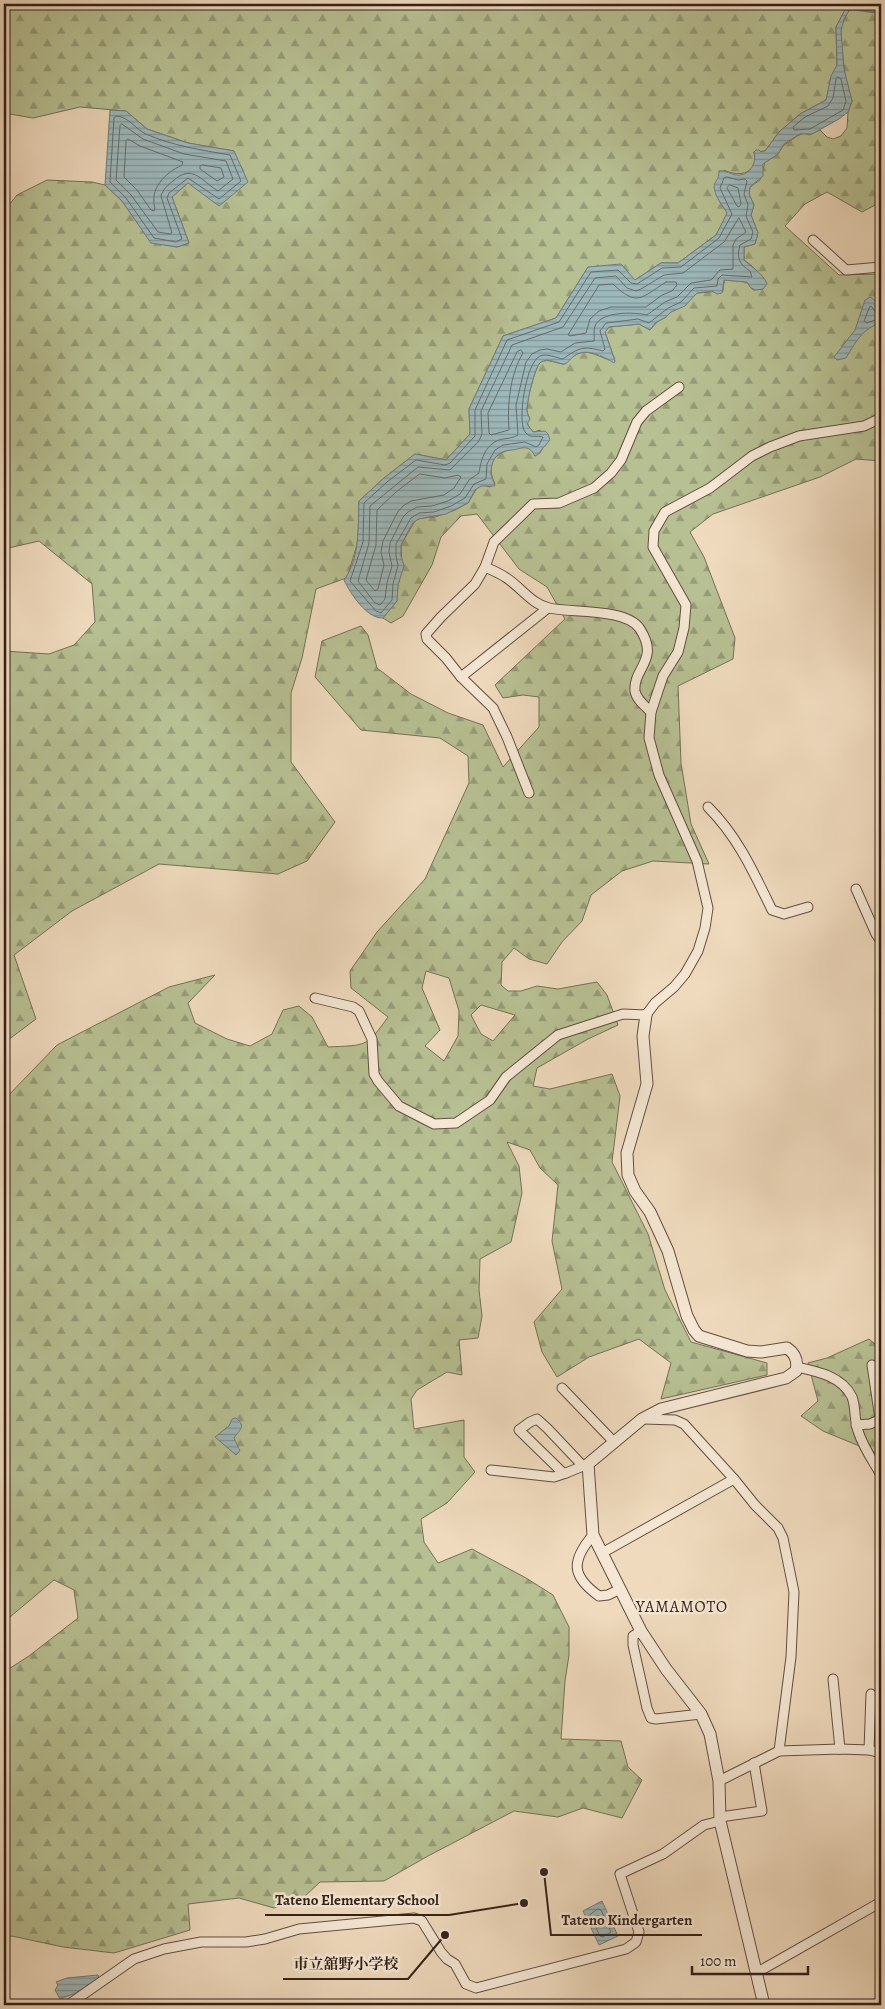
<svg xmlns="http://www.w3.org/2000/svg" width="885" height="2009" viewBox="0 0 885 2009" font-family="Alegreya,'Noto Serif JP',serif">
  <defs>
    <pattern id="forest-firs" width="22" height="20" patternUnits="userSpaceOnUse" patternTransform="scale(1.25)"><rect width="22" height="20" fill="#b7c093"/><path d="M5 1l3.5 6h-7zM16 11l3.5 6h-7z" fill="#959c77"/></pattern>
    <pattern id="water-rules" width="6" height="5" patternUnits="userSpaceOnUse" patternTransform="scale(1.25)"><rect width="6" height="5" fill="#9db8bb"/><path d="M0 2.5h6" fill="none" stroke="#819597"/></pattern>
  </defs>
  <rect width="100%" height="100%" fill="#efdabd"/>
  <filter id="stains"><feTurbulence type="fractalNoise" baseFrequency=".004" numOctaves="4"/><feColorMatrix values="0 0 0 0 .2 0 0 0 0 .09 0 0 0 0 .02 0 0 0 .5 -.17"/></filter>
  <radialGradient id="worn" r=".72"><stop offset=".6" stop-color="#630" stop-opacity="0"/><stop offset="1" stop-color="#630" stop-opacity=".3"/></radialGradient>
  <g fill="url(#forest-firs)" stroke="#757056" fill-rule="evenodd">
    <path d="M 4,4 L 848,4 L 836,27 L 837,65 L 836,69 L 833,73 L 826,100 L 800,114 L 779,132 L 765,151 L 754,152 C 759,173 740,178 724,170 L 720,202 L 728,213 L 716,235 L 678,263 L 661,263 L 635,280 L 588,267 L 556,318 L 503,336 L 469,409 L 470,434 L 446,460 L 415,454 L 384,478 L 359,501 L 358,541 L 348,575 L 346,578 L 316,589 L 302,658 L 291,693 L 291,762 L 335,822 L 307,861 L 278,874 L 159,864 L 72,911 L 14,955 L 36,1019 L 4,1043 L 4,651 L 49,654 L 74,645 L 95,622 L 92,584 L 39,541 L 4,549 L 4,211 L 17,195 L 47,180 L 92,182 L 105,185 L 122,201 L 151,242 L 177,247 L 189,243 L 172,197 L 188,183 L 234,151 L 188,143 L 147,129 L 126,111 L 80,107 L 33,118 L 4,113 Z"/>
    <path d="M 851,4 L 881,4 L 881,180 L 877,204 L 862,212 L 827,192 L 805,204 L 785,226 L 839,275 L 881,274 L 881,461 L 856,459 L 820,477 L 713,514 L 690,532 L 704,557 L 735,638 L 733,659 L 678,686 L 681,763 L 691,824 L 709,864 L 653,861 L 622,871 L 591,895 L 582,921 L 562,942 L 547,964 L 529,959 L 514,948 L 502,962 L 501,985 L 508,991 L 521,991 L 537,986 L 558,989 L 597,982 L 607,995 L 618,1025 L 588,1039 L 537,1068 L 533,1086 L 550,1089 L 612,1074 L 620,1096 L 612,1162 L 648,1234 L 665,1290 L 691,1342 L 767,1363 L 767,1375 L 661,1399 L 671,1363 L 639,1339 L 589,1357 L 557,1377 L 542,1352 L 534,1322 L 562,1289 L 552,1241 L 558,1185 L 540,1168 L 530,1150 L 507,1142 L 519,1166 L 522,1193 L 511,1242 L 480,1259 L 479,1290 L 482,1316 L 478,1338 L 459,1340 L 462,1375 L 447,1372 L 417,1390 L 411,1399 L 414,1429 L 464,1420 L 464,1457 L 475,1472 L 447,1503 L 421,1519 L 424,1542 L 438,1563 L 472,1549 L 526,1578 L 553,1595 L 569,1627 L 569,1655 L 565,1681 L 561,1739 L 621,1741 L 628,1767 L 642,1780 L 622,1818 L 583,1808 L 558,1817 L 514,1811 L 428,1856 L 384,1881 L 320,1882 L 303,1898 L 274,1908 L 239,1898 L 188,1904 L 190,1930 L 114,1953 L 63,1947 L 12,1936 L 4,1938 L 4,1672 L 29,1656 L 78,1618 L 74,1590 L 54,1580 L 4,1622 L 4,1100 L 57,1045 L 169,987 L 215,975 L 188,1003 L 195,1023 L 227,1039 L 250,1046 L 272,1034 L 283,1010 L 299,1006 L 312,1017 L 328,1047 C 366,1045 366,1048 388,1017 L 351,988 L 350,971 L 377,932 L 425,879 L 469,783 L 468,756 L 440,738 L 361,730 L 315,677 L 322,641 L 361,626 L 368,635 L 377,668 L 411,694 L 448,713 L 483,725 L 503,767 L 539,727 L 539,697 L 523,695 L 503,698 L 495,685 L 565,619 L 547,587 L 519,569 L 477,514 L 461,516 L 441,537 L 432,565 L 403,616 L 391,623 L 383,618 L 397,601 L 398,585 L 402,570 L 401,545 L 415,521 L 421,518 L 435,517 L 455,510 L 468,503 L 477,488 L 483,485 L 490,487 L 495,484 C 482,457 503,449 525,447 L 532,450 L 535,456 L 540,453 L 545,444 L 540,430 L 534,432 L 530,429 L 527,422 L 530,419 C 529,416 527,414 527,411 C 526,404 535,365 541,362 C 548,358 557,364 564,364 C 569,361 572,356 577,354 C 591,348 602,360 615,361 L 605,332 L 609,327 L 639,324 L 650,330 L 657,322 L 666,317 L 671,312 L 677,309 L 697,293 L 723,291 L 724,280 L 747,282 L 753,290 L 763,289 L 761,276 L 752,266 L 744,260 L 744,247 L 755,244 L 758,233 L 751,215 L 754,205 L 749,194 L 750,187 L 760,180 L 765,162 L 778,154 L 783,146 L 797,136 L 804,133 L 809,135 L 820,130 L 827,137 L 833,139 L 841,136 L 847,128 L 848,112 L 852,101 L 845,76 L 841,42 L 841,27 ZM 426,971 L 449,978 L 459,1011 L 458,1036 L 444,1061 L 425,1046 L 440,1030 L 422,988 ZM 481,1005 L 515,1015 L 493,1041 L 481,1034 L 471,1015 Z"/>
    <path d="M 869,1339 L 881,1349 L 881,1455 L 823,1431 L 801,1416 L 818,1401 L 808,1363 L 827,1358 Z"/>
  </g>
  <g fill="url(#water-rules)" stroke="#737b7a">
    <path d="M 848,4 L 851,4 L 852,6 L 844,19 L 841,31 L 844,69 L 852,101 L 848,112 L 839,119 L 812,134 L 800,134 L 784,144 L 778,154 L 763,164 L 763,176 L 750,187 L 749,194 L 754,205 L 751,215 L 758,233 L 755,244 L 744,247 L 744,260 C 751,267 764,274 767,284 L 763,289 L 756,290 L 751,288 L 747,282 L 724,280 L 722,293 L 717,294 L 712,291 L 697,293 L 685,306 L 671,312 L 666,317 L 655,323 L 650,330 L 639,324 L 609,327 L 605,332 L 615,361 L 614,363 C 603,356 586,347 574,356 C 570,359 569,362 565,364 C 557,364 548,357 541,362 C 535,365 526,404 527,411 C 527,413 529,417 530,419 L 527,424 L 533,432 L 545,431 L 548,434 L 550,440 L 537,455 L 535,456 C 528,443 522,449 511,450 C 499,451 492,457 491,471 C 490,476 494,481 495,486 L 481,486 L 475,490 L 468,503 L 446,514 L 418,519 L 412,524 L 401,545 L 401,556 L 404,566 L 398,585 L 397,601 L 383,618 C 367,619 350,593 344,580 C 360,558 358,527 359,501 L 384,478 L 415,454 L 446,460 L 470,434 L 469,409 L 503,336 L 556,318 L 588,267 L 621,264 L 635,280 L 661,263 L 678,263 L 716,235 L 727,213 C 723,206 711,192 715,183 C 718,178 719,177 719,171 C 726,170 731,175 738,175 C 750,175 757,163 754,152 L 756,150 L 759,150 L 761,152 L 765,151 L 779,132 L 800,114 L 826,100 L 831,76 L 837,65 L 836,27 Z"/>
    <path d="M 110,110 L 126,111 L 147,129 L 188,143 L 234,151 L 248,182 L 219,206 L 188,183 L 172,197 L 189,243 L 177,247 L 151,243 L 122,201 L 105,185 Z"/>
    <path d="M 870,297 C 881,302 881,316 881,327 L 875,325 C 860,332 854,345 846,358 L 837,360 L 834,357 L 855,330 L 865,300 Z"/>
    <path d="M 236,1418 C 247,1427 239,1430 234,1438 L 240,1451 L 236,1455 L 215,1437 L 229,1426 L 232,1419 Z"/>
    <path d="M 602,1901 L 618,1936 L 599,1945 L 583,1911 Z"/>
    <path d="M 98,1975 L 99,1979 L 76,1993 L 60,1999 L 55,1990 L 58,1985 L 56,1982 L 67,1978 Z"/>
  </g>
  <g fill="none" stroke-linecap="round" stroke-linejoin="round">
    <g stroke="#686c6a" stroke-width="1">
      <path d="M 838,77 L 841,79 L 846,101 L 843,110 L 810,129 L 794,130 L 793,127 L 805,117 L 828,106 L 833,98 L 836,79 Z"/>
      <path d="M 117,116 C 129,117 135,129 146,134 C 173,146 201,150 230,155 L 241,181 L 219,199 L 188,178 L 169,193 L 167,198 L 182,239 L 176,242 L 154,238 L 126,198 L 110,182 L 114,118 Z"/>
      <path d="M 122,124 L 143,139 L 184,154 L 226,161 L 233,179 L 218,191 C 201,181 193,163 173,181 C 168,185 163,189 161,196 L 172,233 L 170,234 L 158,232 L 131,195 L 116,180 L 120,126 Z"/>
      <path d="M 128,139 L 140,146 L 183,162 L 182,165 C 165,173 149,189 155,208 L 154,211 L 151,210 L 137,190 L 124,177 L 126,141 Z"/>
      <path d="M 203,165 L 221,168 L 224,177 L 217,181 L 200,169 L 200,166 Z"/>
      <path d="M 727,177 L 738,180 L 745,179 L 747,181 L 744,194 L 748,205 L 746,216 L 753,232 L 751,239 L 740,245 C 736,258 740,265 750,271 L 752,277 L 722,275 L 718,279 L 717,286 L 694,288 L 681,302 L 668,308 L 649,323 L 638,319 L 606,323 L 600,331 L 605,349 L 603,351 C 584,346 579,347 563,359 C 556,358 548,353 540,356 C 526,362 517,421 525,432 C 530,439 537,435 543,437 L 539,445 L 536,447 L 525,442 L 503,445 L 495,450 L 487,464 L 486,479 L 474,484 L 465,498 L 451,506 L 434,512 L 419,513 L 411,518 L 396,544 L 396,556 L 398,565 L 393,584 L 392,600 L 381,613 L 376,611 L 350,581 L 363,542 L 364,503 L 387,482 L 416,460 L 445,465 L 450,463 L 475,436 L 475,410 L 507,340 L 559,322 L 591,272 L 618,270 L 631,283 L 637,284 L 662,268 L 681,267 L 719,238 L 732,214 L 720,188 L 724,178 Z"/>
      <path d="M 730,185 L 738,188 L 741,204 L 739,207 L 737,206 L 727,188 Z"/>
      <path d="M 739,218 L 746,232 L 736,239 L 733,245 L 733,269 L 720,270 L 711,280 L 691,283 L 677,297 L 665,302 L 647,315 C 634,312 601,311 595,326 C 593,331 595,337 594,341 L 575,343 L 561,352 L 547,349 L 540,350 L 532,354 L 526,362 L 516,405 L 518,435 C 513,438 509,438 503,439 C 486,442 481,459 479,473 L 469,480 L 460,494 L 448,501 L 432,506 L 417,507 L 408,512 L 403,517 L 390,543 L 389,552 L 392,566 L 387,583 L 385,599 L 380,605 L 375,603 L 358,581 L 369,543 L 370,506 L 418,467 L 450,470 L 479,441 L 482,434 L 481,411 L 512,345 L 563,327 L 595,278 L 616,276 L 627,288 L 636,291 L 641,289 L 664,275 L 683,273 L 724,242 Z"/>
      <path d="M 666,282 L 676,282 L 677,285 L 672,291 L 662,295 L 646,307 L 611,307 L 599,311 L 590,319 L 586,333 L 570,336 L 568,335 L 599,285 L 613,284 C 637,307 641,298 666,282 Z"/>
      <path d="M 881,314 L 876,313 L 872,307 L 870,306 L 864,321 L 867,323 L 875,320 L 881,321"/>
      <path d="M 521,350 L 523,353 C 510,374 507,406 509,430 L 491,435 L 489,433 L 488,413 L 517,352 Z"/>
      <path d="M 420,474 L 445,478 L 458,475 L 461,477 L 454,488 L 444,495 L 411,501 L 403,506 L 397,513 L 383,541 L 381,552 L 384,565 L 378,589 L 375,591 L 366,580 L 376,545 L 377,510 L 396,492 Z"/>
      <path d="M 598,1909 L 601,1910 L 611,1932 L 603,1937 L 600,1936 L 590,1915 Z"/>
    </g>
    <path stroke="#737b7a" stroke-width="2.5" d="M 848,10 L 853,9 L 881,13"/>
    <defs>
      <g id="minor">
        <path d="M 813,240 L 846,270 L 881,267"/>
        <path d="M 485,567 C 492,570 499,573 505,577 C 520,586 531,604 549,608 C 570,613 627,608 640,629 C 660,660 633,668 635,691 C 636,699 645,706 651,712"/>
        <path d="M 461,677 L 548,608"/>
        <path d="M 529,793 L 507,737 L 493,708 L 461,677 L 446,658 L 427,639 L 426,634 L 441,617 L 475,584 L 485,567 L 494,542 L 533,504 L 559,503 L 594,488 L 611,473 L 621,460 L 637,422 L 646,411 L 679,387"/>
        <path d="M 708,807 C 738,837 754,873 772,910 L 784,914 L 808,907"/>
        <path d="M 856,889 L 876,934 L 881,941"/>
        <path d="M 315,998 L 353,1007 L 359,1011 L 372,1039 L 374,1074 L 378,1081 L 399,1106 L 434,1124 L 456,1123 L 490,1100 L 506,1077 L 558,1035 L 623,1014 L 646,1015 L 655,1003 L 674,987 L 685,974 L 698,951 L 705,928 L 708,908 L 697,861 L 659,775 L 649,738 L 651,712 L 663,676 L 678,652 L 684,628 L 686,605 L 653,547 L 654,531 L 665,512 L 710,488 L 752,456 L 770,447 L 799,436 L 864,426 L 881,418"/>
        <path d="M 872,1365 L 880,1419"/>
        <path d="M 797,1367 C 816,1371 842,1376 852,1397 C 856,1407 854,1420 858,1431 C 863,1447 873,1461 881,1475"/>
        <path d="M 562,1388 L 614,1442"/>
        <path d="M 644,1419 L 675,1420 L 684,1424 L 734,1479 L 755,1505 L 778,1528 L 783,1538 L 794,1592 L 791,1657 L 779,1751"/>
        <path d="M 856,1425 L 870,1424 L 881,1419"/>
        <path d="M 583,1466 L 547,1428 L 537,1419 L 530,1422 L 519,1430 L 562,1472 L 566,1473 L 588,1464"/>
        <path d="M 491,1470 L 554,1477 L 566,1473"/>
        <path d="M 593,1535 C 571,1561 571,1576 599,1596 L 608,1595 L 620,1589"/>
        <path d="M 602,1553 L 734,1479"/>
        <path d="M 641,1631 L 633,1636 L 633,1645 L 647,1708 L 651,1718 L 656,1719 L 701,1714"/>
        <path d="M 833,1679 L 840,1749"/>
        <path d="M 869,1750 L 871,1694"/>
        <path d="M 719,1781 L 779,1751 L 840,1749 L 869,1750 L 881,1753"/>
        <path d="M 720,1817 L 762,1811 L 754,1763"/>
        <path d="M 756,1973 L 881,1902"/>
        <path d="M 68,2005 L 134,1959 L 164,1949 L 201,1942 L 246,1942 L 265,1939 L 299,1929 L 414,1918 L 422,1921 L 441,1952 L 447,1959 L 455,1964 L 466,1984 L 476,1988 L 626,1949 L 636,1942 L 639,1932 L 620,1874 L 663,1854 L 704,1825 L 720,1821"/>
      </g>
      <path id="tertiary" d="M 646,1015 L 643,1036 L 647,1084 L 627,1153 L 628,1175 L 635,1191 L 650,1212 L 668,1251 L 687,1316 L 694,1330 L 699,1336 L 747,1351 L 761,1352 L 787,1348 C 796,1354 798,1361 796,1371 L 786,1378 L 661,1409 L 642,1419 L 588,1464 L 593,1535 L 641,1631 L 666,1669 L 701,1714 L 710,1734 L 719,1781 L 720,1821 L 764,2005"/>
    </defs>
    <use href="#minor" stroke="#624e41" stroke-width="11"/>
    <use href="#tertiary" stroke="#624e41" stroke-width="13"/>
    <use href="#minor" stroke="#f5e7d4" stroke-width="9"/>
    <use href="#tertiary" stroke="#f5e7d4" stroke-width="11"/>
  </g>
  <g text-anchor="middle" stroke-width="5" stroke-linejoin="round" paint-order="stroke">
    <g font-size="16" letter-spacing="1" fill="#332018" stroke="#f5e7d4">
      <text x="682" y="1612">YAMAMOTO</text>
    </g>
  </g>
  <path fill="none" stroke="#332018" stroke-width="2" d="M524 1903L449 1915H265M544 1872L551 1935H702M445 1935L408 1979H283"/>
  <g fill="#332018" stroke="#f5e7d4" stroke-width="2">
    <circle cx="524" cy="1903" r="5"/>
    <circle cx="544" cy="1872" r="5"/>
    <circle cx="445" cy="1935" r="5"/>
  </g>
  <g font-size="15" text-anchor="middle" font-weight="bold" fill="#332018" stroke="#f5e7d4" stroke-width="5" stroke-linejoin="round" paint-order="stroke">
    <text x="357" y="1905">Tateno Elementary School</text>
    <text x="627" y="1925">Tateno Kindergarten</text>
    <text x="346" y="1969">市立舘野小学校</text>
  </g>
  <rect width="885" height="2009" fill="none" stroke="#efdabd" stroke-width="20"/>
  <rect x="5" y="5" width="875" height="1999" fill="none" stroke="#332018" stroke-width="2.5"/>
  <rect x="10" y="10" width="865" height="1989" fill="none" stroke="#332018"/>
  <path d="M692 1966v8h116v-8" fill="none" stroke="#332018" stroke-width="2.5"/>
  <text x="700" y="1966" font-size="15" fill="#332018" stroke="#f5e7d4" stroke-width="4" paint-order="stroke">100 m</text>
  <rect width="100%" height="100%" filter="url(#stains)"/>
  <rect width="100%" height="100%" fill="url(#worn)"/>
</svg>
